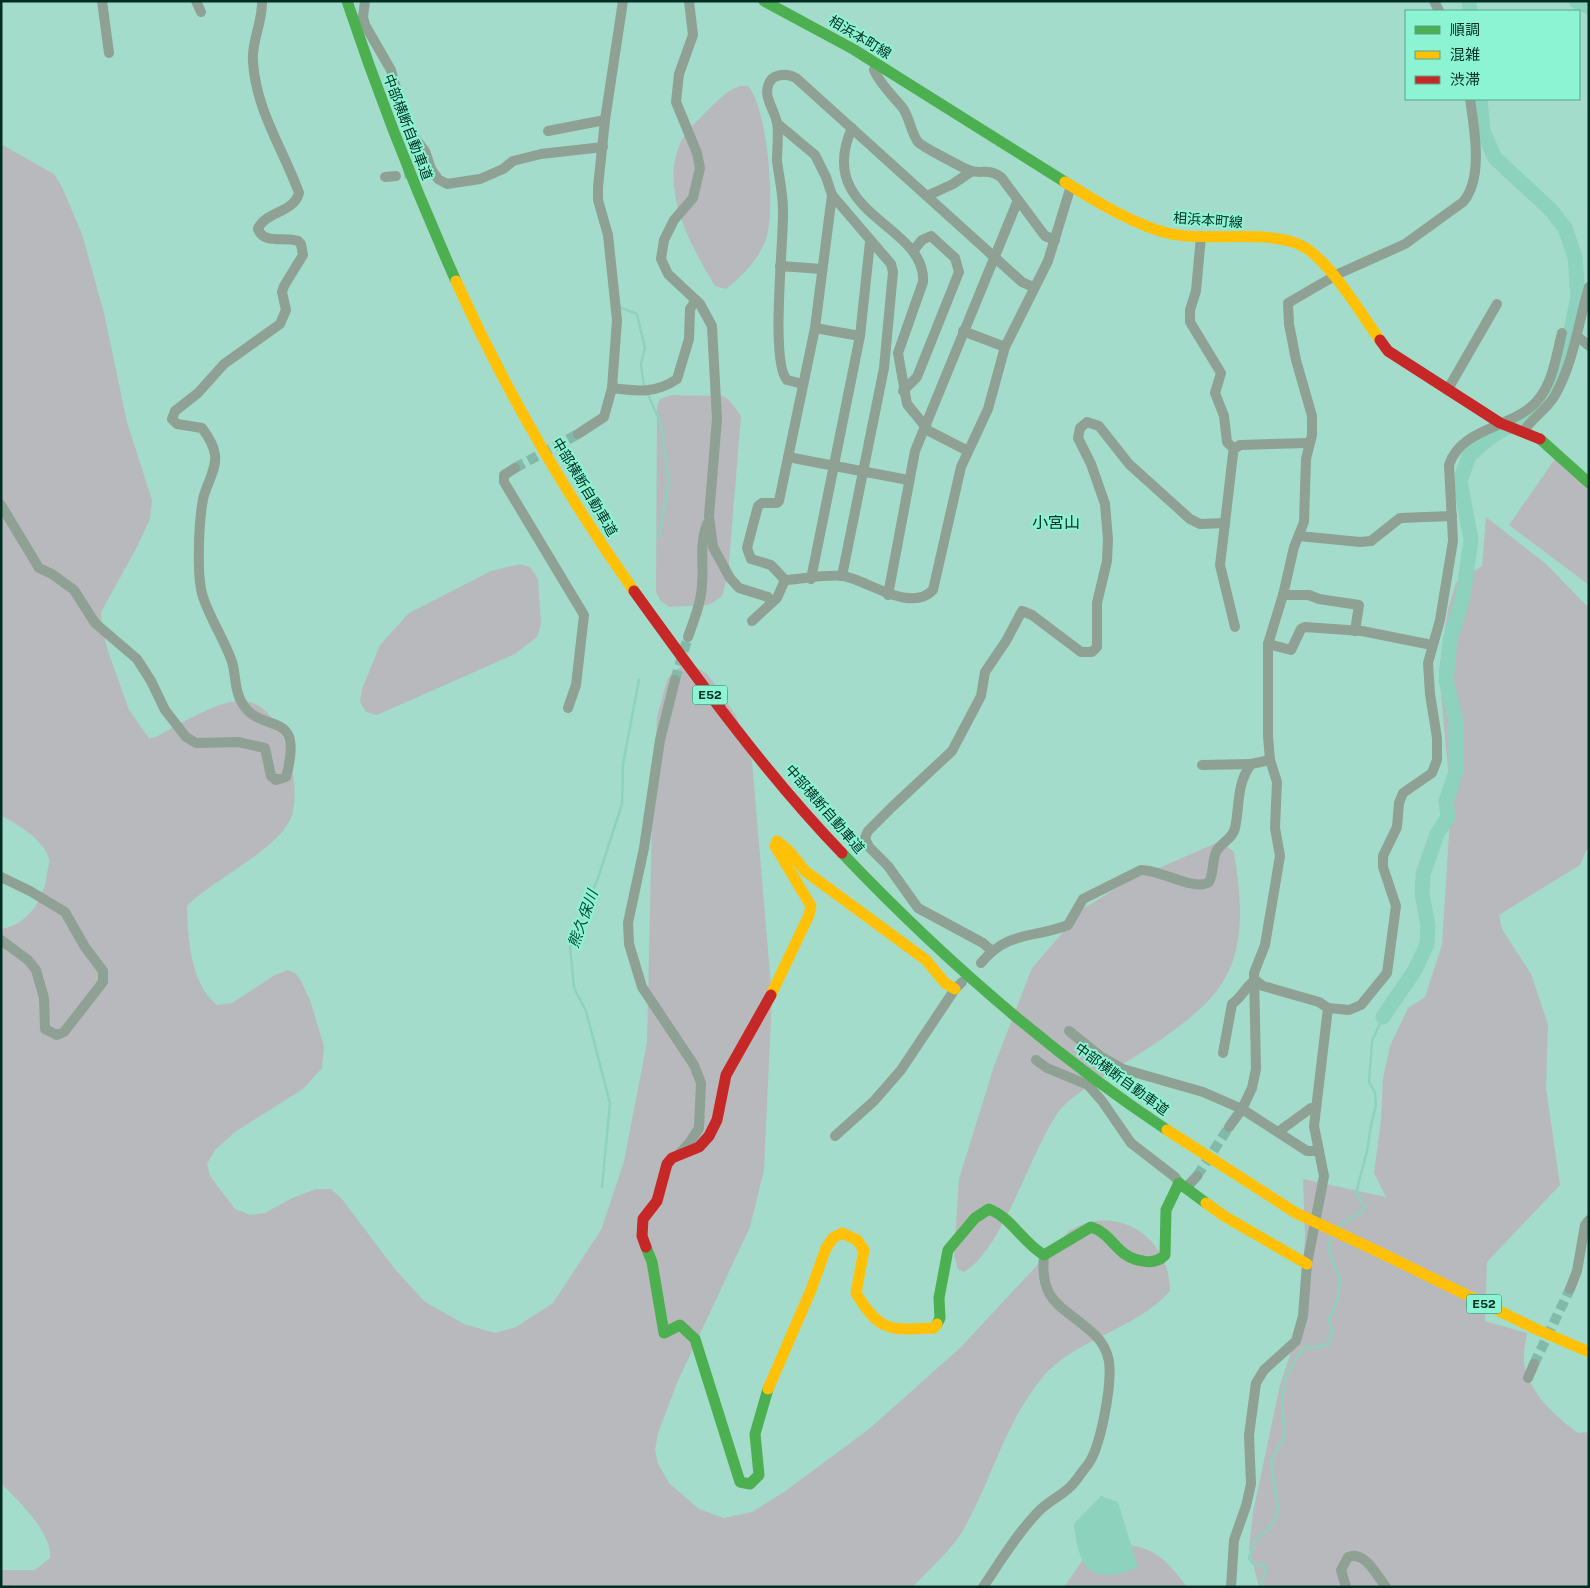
<svg xmlns="http://www.w3.org/2000/svg" width="1590" height="1588" viewBox="0 0 1590 1588" font-family="'Public Sans','Noto Sans JP',sans-serif">
  <rect width="100%" height="100%" fill="#a4dccb"/>
  <g fill="#b8b9bc">
    <path d="M 740,86 L 748,86 C 768,108 776,210 766,239 C 758,261 743,275 726,289 L 715,286 C 690,245 656,184 684,136 C 688,129 696,123 702,116 C 713,105 725,91 740,86 Z"/>
    <path d="M 1,144 L 54,174 L 62,187 L 82,234 L 104,313 L 127,422 L 152,500 L 150,519 L 136,549 L 101,612 L 102,627 L 108,651 L 129,710 L 149,738 L 156,737 C 178,725 215,702 239,701 C 283,698 302,782 292,815 C 281,849 213,879 187,906 C 188,938 190,983 217,1005 L 232,1003 L 275,975 L 288,970 L 295,973 L 300,979 L 310,1000 L 324,1046 L 322,1068 L 303,1089 L 235,1132 L 215,1150 L 207,1164 L 210,1176 L 235,1209 L 250,1215 L 265,1213 L 292,1198 L 316,1189 L 331,1189 L 342,1199 L 394,1268 L 425,1302 L 464,1324 L 495,1333 L 516,1327 L 553,1303 L 601,1230 L 624,1161 L 647,1042 L 652,817 L 657,717 L 667,680 L 673,672 L 685,664 L 692,665 L 707,674 L 717,687 L 736,716 L 752,761 L 772,997 L 764,1170 L 750,1227 L 677,1383 L 658,1433 L 655,1450 L 658,1464 L 669,1483 L 699,1509 L 724,1518 L 752,1512 L 784,1492 L 869,1429 L 960,1348 L 1069,1231 C 1117,1202 1170,1237 1170,1291 C 1135,1331 1075,1338 1042,1378 C 1004,1425 993,1476 965,1527 C 953,1549 930,1568 913,1587 L 1,1587 L 1,1570 L 35,1570 L 50,1558 C 53,1533 17,1500 1,1483 L 1,929 C 28,925 44,899 47,874 C 47,870 50,863 49,859 C 45,841 17,823 1,816 Z"/>
    <path d="M 672,395 L 723,396 L 730,401 L 741,416 L 728,575 L 722,596 L 709,605 L 669,607 L 660,600 L 656,592 L 657,405 L 660,399 Z"/>
    <path d="M 1557,456 L 1589,487 L 1589,585 L 1509,525 Z"/>
    <path d="M 1486,517 L 1545,563 L 1589,608 L 1589,845 L 1580,865 L 1499,915 L 1502,929 L 1531,974 L 1548,1024 L 1546,1088 L 1560,1185 L 1487,1262 L 1485,1321 L 1527,1333 C 1526,1342 1523,1352 1524,1361 C 1526,1390 1556,1417 1578,1433 L 1589,1432 L 1589,1587 L 1259,1587 L 1249,1549 L 1253,1512 L 1280,1385 L 1300,1324 L 1305,1237 L 1303,1179 L 1386,1197 L 1374,1173 L 1381,1120 L 1383,1078 L 1390,1046 L 1408,1008 L 1425,997 L 1442,945 L 1451,802 L 1439,672 L 1448,609 L 1456,583 L 1482,566 Z"/>
    <path d="M 520,564 L 530,567 L 538,579 L 541,624 L 537,637 L 515,654 L 377,715 L 366,712 L 360,702 L 362,689 L 380,645 L 409,613 L 491,571 Z"/>
    <path d="M 1216,843 L 1225,845 L 1234,852 C 1241,895 1247,947 1221,985 C 1195,1023 1140,1052 1102,1078 C 1088,1087 1071,1097 1060,1110 C 1031,1149 1003,1250 964,1272 L 958,1269 L 954,1255 L 959,1179 L 994,1066 L 1032,968 L 1084,908 L 1127,882 Z"/>
    <path d="M 1123,1544 C 1157,1548 1167,1561 1187,1587 L 1064,1587 L 1085,1557 Z"/>
  </g>
  <path fill="#8dd2bc" d="M 1101,1496 L 1118,1502 L 1138,1568 C 1091,1585 1079,1571 1074,1524 Z"/>
  <g fill="none" stroke-linecap="round" stroke-linejoin="round">
    <g stroke="#8dd2bc" stroke-width="2.5">
      <path d="M 619,307 L 637,314 L 645,348 L 641,364 L 644,387"/>
      <path d="M 647,392 L 661,424 L 669,482 L 659,536"/>
      <path d="M 602,1187 L 610,1103 L 586,1011 L 574,988 L 570,947 L 598,878 L 622,804 L 623,764 L 639,680"/>
      <path d="M 1338,1226 L 1360,1213 L 1365,1207 L 1356,1193 L 1367,1151 L 1371,1125 L 1376,1106 L 1375,1093 L 1369,1082 L 1372,1041 L 1383,1017"/>
      <path d="M 1261,1587 L 1266,1567 L 1252,1563 L 1249,1558 L 1255,1540 L 1271,1527 L 1278,1511 L 1271,1461 L 1285,1435 L 1282,1405 L 1285,1379 L 1298,1355 L 1306,1347 L 1318,1347 L 1328,1344 L 1332,1333 L 1329,1320 L 1338,1297 L 1340,1278 L 1331,1258 L 1329,1246 L 1331,1237"/>
    </g>
    <g stroke="#8dd2bc" stroke-width="15">
      <path d="M 1469,1 L 1470,11"/>
      <path d="M 1576,1 L 1589,7"/>
      <path d="M 1383,1017 L 1415,970 L 1427,944 L 1428,926 L 1422,894 L 1423,874 L 1437,834 L 1448,817 L 1446,801 L 1456,772 L 1456,722 L 1446,680 L 1450,640 L 1463,597 L 1471,540 L 1460,481 L 1469,456 L 1489,438 L 1542,406 L 1556,381 L 1569,339 L 1578,297 L 1575,257 L 1565,228 L 1550,209 L 1495,158 L 1483,131 L 1480,99"/>
    </g>
    <g stroke="#83b9a9" stroke-width="10" stroke-dasharray="10 5" stroke-linecap="butt">
      <path d="M 404,174 L 423,170"/>
      <path d="M 515,468 L 578,434"/>
      <path d="M 675,680 L 688,637"/>
      <path d="M 1197,1176 L 1229,1127"/>
      <path d="M 1534,1364 L 1570,1289"/>
    </g>
    <g stroke="#8fa094" stroke-width="10">
      <path d="M 102,1 L 109,53"/>
      <path d="M 196,1 L 201,12"/>
      <path d="M 365,1 L 363,17 L 365,25 L 391,70 L 403,114 L 414,137 L 425,151 L 431,169 L 438,179 L 447,184 L 480,179 L 503,169 L 513,161 L 541,154 L 603,147"/>
      <path d="M 689,1 L 693,35 L 679,74 L 676,102 L 697,153 L 700,168 L 693,198 L 674,220 L 664,240 L 661,259 L 668,274 L 700,304 L 712,326 L 717,419 L 709,516 L 713,547 L 730,578 L 739,588 L 768,597 L 771,602"/>
      <path d="M 1434,1 L 1439,11"/>
      <path d="M 877,64 L 874,70 C 880,84 892,95 902,107 C 910,117 910,131 918,142 C 921,146 965,169 971,171 C 983,174 988,168 1001,177 L 1045,236 L 1055,240"/>
      <path d="M 778,124 L 815,155 L 826,177 L 832,195 L 891,264 L 893,272 L 884,368 L 842,576"/>
      <path d="M 852,128 C 813,215 927,224 923,282 L 898,353 L 907,404 L 929,431 L 968,451"/>
      <path d="M 548,131 L 605,120"/>
      <path d="M 385,177 L 396,176"/>
      <path d="M 927,196 L 953,184 L 972,171"/>
      <path d="M 1201,236 L 1196,291 L 1190,310 L 1190,322 L 1221,373 L 1215,393 L 1224,416 L 1227,442 L 1234,449"/>
      <path d="M 780,266 L 822,269"/>
      <path d="M 815,328 L 860,336"/>
      <path d="M 963,331 L 1005,347"/>
      <path d="M 1577,336 L 1589,346"/>
      <path d="M 803,384 L 787,380 C 770,362 784,240 783,210 C 783,193 779,177 777,161 C 777,150 779,131 777,123 C 775,111 764,98 768,86 C 771,73 787,73 796,78 L 1022,282 L 1033,287"/>
      <path d="M 612,388 C 636,391 656,394 677,379 L 689,339 L 690,309 L 696,300"/>
      <path d="M 1448,389 L 1497,304"/>
      <path d="M 903,391 L 917,377 L 959,272 L 955,258 L 931,236 L 922,240 L 913,251"/>
      <path d="M 1524,431 C 1532,418 1546,410 1554,397 C 1574,363 1578,323 1589,287"/>
      <path d="M 578,434 L 604,417 L 612,388 L 617,320 L 608,235 L 598,200 L 598,187 L 605,120 L 623,1"/>
      <path d="M 788,457 L 908,480"/>
      <path d="M 515,468 L 504,475 L 504,482 L 584,615 L 576,685 L 568,708"/>
      <path d="M 1,505 L 39,568 L 52,574 L 74,590 L 95,623 L 137,659 L 151,681 L 165,710 L 186,737 L 196,743 L 238,742 L 265,748 L 271,776 L 276,780 L 286,777 C 306,703 258,739 240,699 C 234,687 236,671 231,659 C 223,638 210,618 203,597 C 196,576 199,521 203,499 C 206,485 217,469 215,455 C 214,446 208,436 202,428 L 177,424 L 172,419 L 175,411 L 198,393 L 224,364 L 280,324 L 286,310 L 282,292 L 284,286 L 303,255 L 301,244 L 298,241 C 285,236 264,245 258,229 C 264,212 294,213 299,193 C 283,149 256,110 253,62 C 251,41 263,22 262,1"/>
      <path d="M 1225,523 L 1220,565 L 1235,627"/>
      <path d="M 1299,536 L 1360,542 L 1371,541 L 1400,518 L 1452,516"/>
      <path d="M 811,579 L 860,336 L 870,242"/>
      <path d="M 785,580 C 803,579 825,574 843,576 C 866,579 910,614 933,590 L 961,467 L 988,409 L 1005,347 L 1048,261 L 1071,186"/>
      <path d="M 785,580 L 771,565 L 751,559 L 747,548 L 758,506 L 762,503 L 777,503 L 779,501 L 815,328 L 832,195"/>
      <path d="M 888,595 L 915,451 L 1018,200"/>
      <path d="M 1283,595 L 1309,595 L 1319,599 L 1359,605 L 1355,631"/>
      <path d="M 752,621 L 777,598 L 785,580"/>
      <path d="M 688,637 C 694,620 701,603 702,585 C 704,564 699,544 707,524"/>
      <path d="M 1268,644 L 1291,650 L 1301,629 L 1305,627 L 1362,631 L 1432,645"/>
      <path d="M 675,680 L 660,740 L 644,848 L 628,923 L 629,944 L 642,987 L 694,1065 L 701,1083 L 699,1128 L 690,1142 L 680,1153"/>
      <path d="M 1202,765 L 1251,764"/>
      <path d="M 1,877 L 30,891 L 65,912 L 85,947 L 103,971 L 103,982 L 64,1032 L 57,1035 L 45,1029 L 44,998 L 36,970 L 28,960 L 1,940"/>
      <path d="M 992,951 L 983,943 L 918,908 L 888,866 L 869,847 L 865,838 L 868,831 L 892,807 L 952,751 L 981,696 L 985,672 L 1006,641 L 1022,611 L 1032,615 L 1081,652 L 1092,652 L 1097,647 L 1097,603 L 1107,561 L 1108,539 L 1105,504 L 1091,464 L 1078,438 L 1080,428 L 1087,422 L 1099,426 L 1129,464 L 1190,519 L 1200,524 L 1225,523 L 1233,454 L 1234,449 L 1240,445 L 1308,443"/>
      <path d="M 981,963 C 1009,930 1032,939 1068,925 L 1083,899 L 1141,870 C 1159,869 1195,892 1209,882 C 1214,873 1212,861 1216,852 C 1221,842 1233,839 1235,828 C 1240,805 1236,785 1251,764 L 1270,760"/>
      <path d="M 1255,980 L 1263,986 L 1319,1002 L 1328,1008 L 1349,1010 L 1361,1005 L 1387,973 L 1396,906 L 1383,867 L 1383,856 L 1397,827 L 1399,803 L 1403,793 L 1432,773 L 1437,760 L 1437,738 L 1430,694 L 1428,663 L 1440,620 L 1453,541 L 1449,465 C 1461,427 1514,428 1537,401 C 1553,383 1556,356 1562,333"/>
      <path d="M 1069,1031 L 1100,1056 L 1123,1069 L 1203,1092 L 1242,1109 L 1252,1088 L 1256,1069 L 1254,973 L 1265,945 L 1280,856 L 1275,828 L 1277,782 L 1270,760 L 1268,736 L 1268,644 L 1283,595 L 1294,547 L 1304,522 L 1306,459 L 1312,435 L 1312,416 L 1296,360 L 1289,324 L 1288,303 L 1338,274 L 1405,244 L 1463,202 C 1484,178 1474,128 1470,99"/>
      <path d="M 1223,1053 L 1232,1004 C 1243,996 1245,987 1255,980"/>
      <path d="M 1036,1060 L 1047,1068 L 1088,1085 L 1102,1101 L 1131,1143 L 1175,1177 L 1179,1183"/>
      <path d="M 1229,1127 L 1242,1109 L 1307,1151 L 1319,1151"/>
      <path d="M 1278,1132 L 1311,1108 L 1315,1109"/>
      <path d="M 835,1136 L 874,1101 L 901,1070 L 955,989 L 962,982"/>
      <path d="M 1186,1188 L 1197,1176"/>
      <path d="M 1570,1289 L 1577,1271 L 1585,1225 L 1589,1220"/>
      <path d="M 1528,1378 L 1534,1364"/>
      <path d="M 983,1587 C 1000,1562 1016,1535 1037,1513 C 1046,1503 1059,1497 1069,1488 C 1076,1482 1080,1474 1086,1467 C 1101,1450 1112,1384 1109,1361 C 1107,1351 1102,1342 1095,1335 C 1065,1306 1039,1305 1044,1255"/>
      <path d="M 1231,1587 L 1234,1540 L 1246,1506 L 1251,1484 L 1249,1435 L 1256,1383 L 1264,1370 L 1296,1341 L 1303,1316 L 1307,1264 L 1324,1176 L 1314,1126 L 1328,1008"/>
      <path d="M 1346,1587 L 1341,1570 L 1348,1557 C 1365,1550 1377,1576 1386,1587"/>
    </g>
    <g stroke="#4caf50" stroke-width="11">
      <path d="M 347,1 C 379,97 415,189 456,281"/>
      <path d="M 764,1 L 853,49 L 1065,182"/>
      <path d="M 1540,439 L 1589,483"/>
      <path d="M 842,853 C 940,956 1048,1051 1167,1130"/>
      <path d="M 646,1247 L 652,1262 L 664,1333 L 680,1325 L 695,1339 L 740,1482 L 750,1484 L 759,1475 L 755,1434 L 768,1389"/>
      <path d="M 937,1324 L 940,1318 L 939,1298 L 948,1250 L 975,1218 L 989,1209 C 1012,1218 1023,1243 1044,1255 L 1091,1227 C 1114,1234 1116,1258 1143,1261 C 1152,1263 1159,1261 1165,1255 L 1166,1210 L 1179,1183 L 1206,1203"/>
    </g>
    <g stroke="#ffc107" stroke-width="11">
      <path d="M 1065,182 C 1095,201 1136,226 1171,234 C 1208,242 1275,228 1306,248 C 1333,266 1361,314 1380,340"/>
      <path d="M 456,281 C 505,389 566,495 634,591"/>
      <path d="M 771,995 L 809,915 L 811,906 L 775,846 L 777,841 L 789,851 L 805,871 L 926,960 L 945,983 L 955,989"/>
      <path d="M 1167,1130 L 1296,1213"/>
      <path d="M 1206,1203 L 1224,1216 L 1307,1264"/>
      <path d="M 1381,1253 L 1536,1329 L 1589,1352"/>
      <path d="M 768,1389 L 811,1290 L 826,1248 L 833,1238 L 842,1233 L 857,1240 L 864,1250 L 856,1293 C 880,1333 891,1330 934,1328 L 937,1324"/>
    </g>
    <g stroke="#c62828" stroke-width="11">
      <path d="M 1380,340 L 1388,351 L 1500,423 L 1540,439"/>
      <path d="M 634,591 C 699,681 765,773 842,853"/>
      <path d="M 646,1247 L 642,1236 L 643,1219 L 657,1201 L 667,1164 L 672,1158 L 699,1147 L 709,1136 L 717,1120 L 726,1075 L 771,995"/>
    </g>
    <path stroke="#ffc107" stroke-width="11" d="M 1296,1213 L 1381,1253"/>
  </g>
  <g text-anchor="middle" stroke-width="4" stroke-linejoin="round" paint-order="stroke">
    <g fill="#8cf4d3" stroke="#2a6957" stroke-width="1">
      <rect x="692.5" y="685.5" width="35" height="19" rx="4"/>
      <rect x="1466.5" y="1294.5" width="35" height="19" rx="4"/>
    </g>
    <g font-size="12" font-weight="bold" fill="#002e22">
      <text x="710" y="699">E52</text>
      <text x="1484" y="1308">E52</text>
    </g>
    <g font-size="14" fill="#002e22" stroke="#8cf4d3">
      <text transform="translate(860 37) rotate(31)" y="5">相浜本町線</text>
      <text transform="translate(408 127) rotate(69)" y="5">中部横断自動車道</text>
      <text transform="translate(1208 220) rotate(4)" y="5">相浜本町線</text>
      <text transform="translate(585 487) rotate(59)" y="5">中部横断自動車道</text>
      <text transform="translate(825 809) rotate(49)" y="5">中部横断自動車道</text>
      <text transform="translate(1122 1079) rotate(36)" y="5">中部横断自動車道</text>
    </g>
    <g font-size="15" font-style="italic" fill="#064939" stroke="#8cf4d3">
      <text transform="translate(583 919) rotate(-70)" y="5">熊久保川</text>
    </g>
    <g font-size="16" fill="#002e22" stroke="#8cf4d3">
      <text x="1056" y="528">小宮山</text>
    </g>
  </g>
  <rect width="1590" height="1588" fill="none" stroke="#002e22" stroke-width="5"/>
  <rect x="1405" y="10" width="175" height="90" fill="#8cf4d3" stroke="#54a58c"/>
  <rect x="1415" y="26" width="25" height="8" fill="#4caf50" stroke="#54a58c"/>
  <text x="1450" y="35" font-size="15" fill="#002e22">順調</text>
  <rect x="1415" y="51" width="25" height="8" fill="#ffc107" stroke="#54a58c"/>
  <text x="1450" y="60" font-size="15" fill="#002e22">混雑</text>
  <rect x="1415" y="76" width="25" height="8" fill="#c62828" stroke="#54a58c"/>
  <text x="1450" y="85" font-size="15" fill="#002e22">渋滞</text>
</svg>
